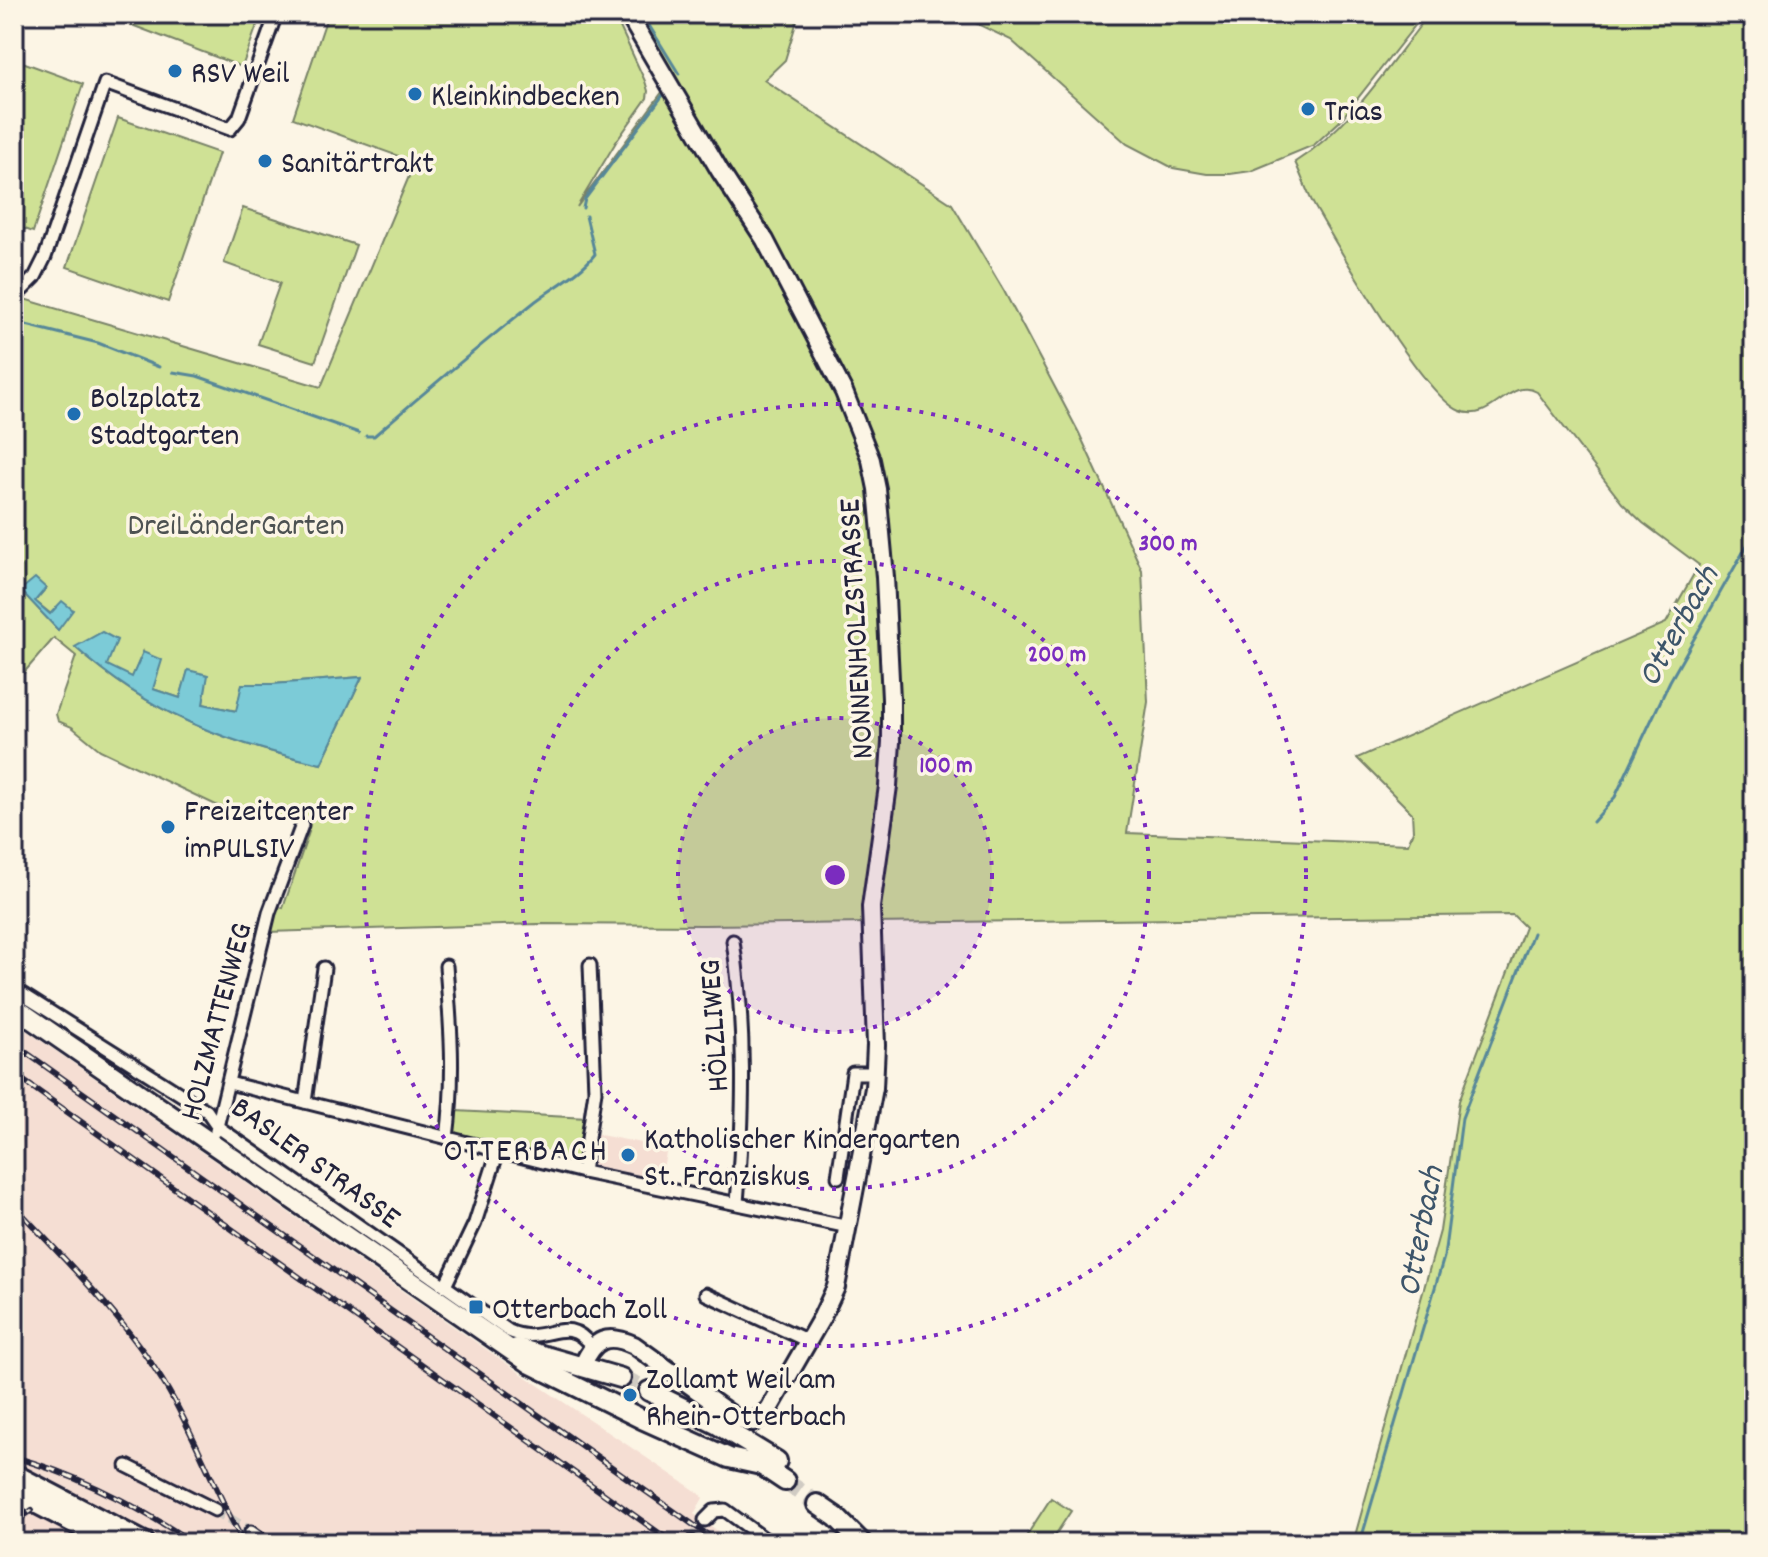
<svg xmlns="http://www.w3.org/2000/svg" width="1768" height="1557" viewBox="0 0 1768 1557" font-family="Dekko,sans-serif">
  <rect width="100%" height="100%" fill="#fcf5e5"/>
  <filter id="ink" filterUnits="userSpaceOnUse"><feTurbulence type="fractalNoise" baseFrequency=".0125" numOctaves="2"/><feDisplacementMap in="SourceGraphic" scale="16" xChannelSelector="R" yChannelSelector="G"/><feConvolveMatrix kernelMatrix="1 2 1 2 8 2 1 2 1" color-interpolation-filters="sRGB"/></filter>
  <g filter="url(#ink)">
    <g fill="#f5ded3">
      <path d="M 14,1022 L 529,1379 L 699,1493 L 703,1498 L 694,1514 L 718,1531 L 716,1534 L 729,1543 L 14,1543 Z"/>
      <path d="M 595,1134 L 667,1148 L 660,1184 L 593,1169 L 589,1162 Z"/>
    </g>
    <g fill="#cfe195" stroke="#788268" stroke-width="2" fill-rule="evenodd">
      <path d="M 117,14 L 261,14 L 242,67 L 116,19 Z"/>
      <path d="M 328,14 L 614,14 L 645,81 L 648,91 L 647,98 L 616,142 L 577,207 L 674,76 L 639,14 L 799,14 L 785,60 L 764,80 L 952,204 L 1004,291 L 1079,433 L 1142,570 L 1148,702 L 1127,833 L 1408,844 L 1413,831 L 1412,813 L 1357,758 L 1666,623 L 1699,565 L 1643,523 L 1622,503 L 1537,392 C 1509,376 1493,424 1460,411 C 1424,397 1338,247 1315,207 C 1307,193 1302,177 1295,162 C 1352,126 1388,66 1429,14 L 1754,14 L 1754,1543 L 1353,1543 L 1440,1231 L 1459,1101 L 1525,927 L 1513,915 L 703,925 L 538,924 L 268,932 L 275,906 L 283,908 L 309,832 L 300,829 L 301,824 L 218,806 L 100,750 L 72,727 L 58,721 L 56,714 L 76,656 L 54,638 L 14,684 L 14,583 L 58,630 L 72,610 L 51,614 L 35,601 L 46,588 L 23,588 L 14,579 L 14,573 L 21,566 L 14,557 L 14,296 L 321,387 L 415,162 L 293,118 ZM 116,640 L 106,665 L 132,678 L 143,652 L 153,689 L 180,698 L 188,671 L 207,675 L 203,704 L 237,711 L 242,684 L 273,684 L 362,677 L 321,764 C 226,743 150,714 76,648 Z"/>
      <path d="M 957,14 L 1424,14 L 1339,122 L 1314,145 L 1251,171 L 1230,174 L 1207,174 L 1173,168 L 1127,144 L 1011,40 Z"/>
      <path d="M 14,59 L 83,84 L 33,232 L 14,225 Z"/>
      <path d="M 118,118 L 219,153 L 168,302 L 67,267 Z"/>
      <path d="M 243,208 L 356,245 L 315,362 L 258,344 L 280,283 L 224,263 Z"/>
      <path d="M 456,1111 L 587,1118 L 579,1163 L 577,1165 L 456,1135 L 454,1129 Z"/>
      <path d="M 1051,1498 L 1071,1511 L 1050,1543 L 1039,1543 L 1027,1535 Z"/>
    </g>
    <g fill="#7bcbd7" stroke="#578799" stroke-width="2">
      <path d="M 35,578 L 46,588 L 35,601 L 50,614 L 62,601 L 73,610 L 58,630 L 14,583 L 14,579 L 23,588 Z"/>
      <path d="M 102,632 L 117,640 L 107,665 L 132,677 L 143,652 L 162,660 L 153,689 L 180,698 L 188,670 L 208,675 L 203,704 L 236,711 L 242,684 L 273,684 L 362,677 L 321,764 C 226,743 150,714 75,647 Z"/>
    </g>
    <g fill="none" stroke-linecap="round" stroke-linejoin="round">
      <g stroke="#578799" stroke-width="3">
        <path d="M 642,14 L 679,74"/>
        <path d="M 583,208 L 585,199 L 663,95"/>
        <path d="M 14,322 L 98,343 L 159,367"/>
        <path d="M 173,372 L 197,376 L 359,433"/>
        <path d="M 366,436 L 374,436 C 426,391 478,347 532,304 C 552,288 580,274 595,254 L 586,216"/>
        <path d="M 1593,822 L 1615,797 L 1670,681 L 1754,533"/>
        <path d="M 1360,1543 L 1444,1257 L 1462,1118 L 1533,933"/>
      </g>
      <g stroke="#d0cbc3" stroke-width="11" stroke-dasharray="11 5.5" stroke-linecap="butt">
        <path d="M 215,1510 L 251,1532"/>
        <path d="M 692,1542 L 705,1520"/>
      </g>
      <g stroke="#d0cbc3" stroke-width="18" stroke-dasharray="18 9" stroke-linecap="butt">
        <path d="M 621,1378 L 649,1391"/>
        <path d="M 785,1481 L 817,1504"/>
      </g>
      <defs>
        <g id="street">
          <path d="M 22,290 L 35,277 L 45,257 L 105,83 L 230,129 L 239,118 L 276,14"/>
          <path d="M 733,941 C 746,1029 744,1115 737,1203"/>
          <path d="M 446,966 C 451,1027 455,1077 447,1138"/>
          <path d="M 14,989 L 207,1111 L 218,1127 L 509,1331 C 545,1348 565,1310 592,1347"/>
          <path d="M 229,1083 L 583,1172 L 849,1227"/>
          <path d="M 305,1102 L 324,968"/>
          <path d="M 216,1131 L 269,913 L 302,825"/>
          <path d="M 583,1172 L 595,1091 L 590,965"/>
          <path d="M 838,1177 L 853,1073 L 876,1073"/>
          <path d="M 445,1286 L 475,1223 L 498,1151"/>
          <path d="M 706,1294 L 808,1341"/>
          <path d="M 127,1466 L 215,1510"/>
          <path d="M 705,1520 L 714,1511 L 725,1510 L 770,1543"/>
          <path d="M 251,1532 L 266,1543"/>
          <path d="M 691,1543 L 692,1542"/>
        </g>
        <path id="secondary" d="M 583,1365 C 594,1338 608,1333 634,1345 L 737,1419 L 754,1422 L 769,1409 L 822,1317 L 836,1287 L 874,1088 L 876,1045 L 871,907 L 888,786 L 891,742 L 891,699 L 885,577 L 877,489 L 871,460 L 844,392 L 765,240 L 720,171 L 628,14"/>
        <g id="primary">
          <path d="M 14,1007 L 531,1364 L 642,1419 L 729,1458 L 761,1465 L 785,1481"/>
          <path d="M 517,1348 L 621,1378"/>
          <path d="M 649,1391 L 718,1425 L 777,1461"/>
          <path d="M 817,1504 L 836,1517 L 862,1543"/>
        </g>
        <g id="highway">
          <path d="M 14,1475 L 144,1543"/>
          <path d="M 14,1491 L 114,1543"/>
        </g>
      </defs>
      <use href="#street" stroke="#22223b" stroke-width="17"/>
      <use href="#secondary" stroke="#22223b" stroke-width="22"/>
      <use href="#primary" stroke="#22223b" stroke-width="24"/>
      <use href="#highway" stroke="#22223b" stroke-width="26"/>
      <use href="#street" stroke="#fcf5e5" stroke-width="11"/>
      <use href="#secondary" stroke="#fcf5e5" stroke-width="16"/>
      <use href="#primary" stroke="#fcf5e5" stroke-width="18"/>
      <use href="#highway" stroke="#fcf5e5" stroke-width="20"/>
      <defs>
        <g id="rail">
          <path d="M 14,1044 L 719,1543"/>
          <path d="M 14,1074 L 673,1543"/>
          <path d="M 24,1216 C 67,1262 121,1316 155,1369 C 191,1423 212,1486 244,1543"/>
          <path d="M 14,1457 C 78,1475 138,1506 193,1543"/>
          <path d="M 14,1505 L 15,1505"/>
          <path d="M 14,1523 L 32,1510"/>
        </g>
      </defs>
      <use href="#rail" stroke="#22223b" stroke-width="6"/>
      <use href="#rail" stroke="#fcf5e5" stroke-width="3" stroke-dasharray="9" stroke-linecap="butt"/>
    </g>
  </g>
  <circle cx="835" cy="875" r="157" fill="#7b2cbf" fill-opacity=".12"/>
  <g fill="none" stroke="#7b2cbf" stroke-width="4" stroke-dasharray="4 8">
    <circle cx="835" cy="875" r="157"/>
    <circle cx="835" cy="875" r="314"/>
    <circle cx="835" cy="875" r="471"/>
  </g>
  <g fill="#1f6fb2" stroke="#fcf5e5" stroke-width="3">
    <circle cx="175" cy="71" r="8"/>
    <circle cx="415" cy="94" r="8"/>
    <circle cx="1308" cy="109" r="8"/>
    <circle cx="265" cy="161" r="8"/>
    <circle cx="74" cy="414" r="8"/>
    <circle cx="168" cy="827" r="8"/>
    <circle cx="628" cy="1155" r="8"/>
    <rect x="468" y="1299" width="16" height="16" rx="4"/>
    <circle cx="630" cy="1395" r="8"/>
  </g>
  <g text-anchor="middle" stroke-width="7" stroke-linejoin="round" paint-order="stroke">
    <g font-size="32" fill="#22223b" stroke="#fcf5e5" text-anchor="start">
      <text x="191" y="82">RSV Weil</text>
      <text x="431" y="105">Kleinkindbecken</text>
      <text x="1324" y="120">Trias</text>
      <text x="281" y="172">Sanitärtrakt</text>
      <text x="90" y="407">Bolzplatz<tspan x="90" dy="37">Stadtgarten</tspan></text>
      <text x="184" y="820">Freizeitcenter<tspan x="184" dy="37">imPULSIV</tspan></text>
      <text x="644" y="1148">Katholischer Kindergarten<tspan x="644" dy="37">St. Franziskus</tspan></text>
      <text x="492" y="1318">Otterbach Zoll</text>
      <text x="646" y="1388">Zollamt Weil am<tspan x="646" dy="37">Rhein-Otterbach</tspan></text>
    </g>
    <g font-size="32" fill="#4d5252" stroke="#fcf5e5">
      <text x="236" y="534">DreiLänderGarten</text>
    </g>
    <g font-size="32" fill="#22223b" stroke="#fcf5e5">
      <text transform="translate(854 629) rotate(-93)" y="11">NONNENHOLZSTRASSE</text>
      <text transform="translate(214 1021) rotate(-75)" y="11">HOLZMATTENWEG</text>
      <text transform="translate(712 1026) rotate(-94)" y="11">HÖLZLIWEG</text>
      <text transform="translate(317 1161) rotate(36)" y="11">BASLER STRASSE</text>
    </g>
    <g font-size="34" font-style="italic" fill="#3d556a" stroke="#fcf5e5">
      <text transform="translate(1676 625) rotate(-61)" y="12">Otterbach</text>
      <text transform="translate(1418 1231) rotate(-79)" y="12">Otterbach</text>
    </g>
    <g font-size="34" letter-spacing="2" fill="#22223b" stroke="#fcf5e5">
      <text x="526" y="1160">OTTERBACH</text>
    </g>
  </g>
  <circle cx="835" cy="875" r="12" fill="#7b2cbf" stroke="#fcf5e5" stroke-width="4"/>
  <g font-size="24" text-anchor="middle" font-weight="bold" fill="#7b2cbf" stroke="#fcf5e5" stroke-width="7" stroke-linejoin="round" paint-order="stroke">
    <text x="1168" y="550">300 m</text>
    <text x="1057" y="661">200 m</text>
    <text x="946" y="772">100 m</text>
  </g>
  <rect width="1768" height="1557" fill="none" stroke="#fcf5e5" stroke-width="48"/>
  <rect x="24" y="24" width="1720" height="1509" fill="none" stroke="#22223b" stroke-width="3" filter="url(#ink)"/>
</svg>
